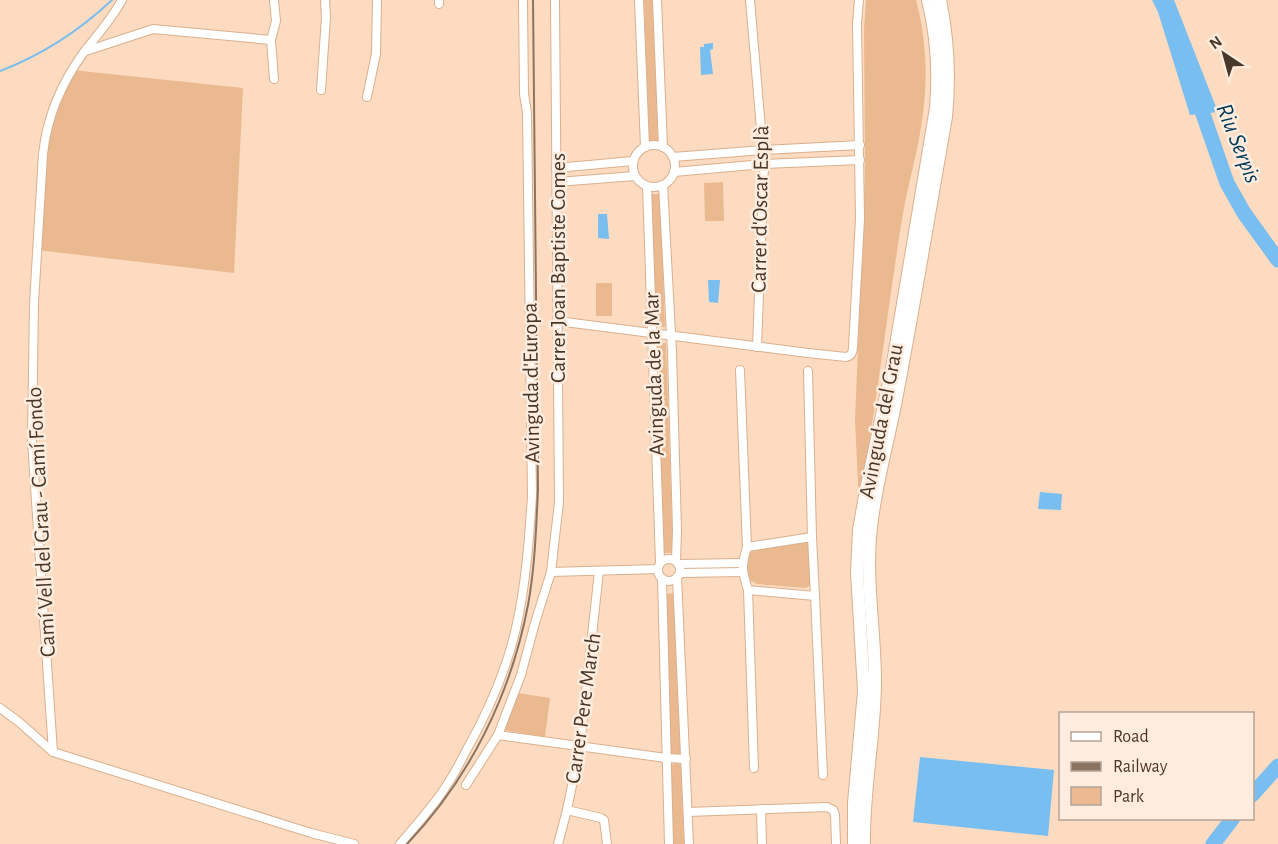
<svg xmlns="http://www.w3.org/2000/svg" width="1278" height="844" viewBox="0 0 1278 844" font-family="'Alegreya Sans',sans-serif">
  <rect width="100%" height="100%" fill="#fddbc0"/>
  <g fill="#eab990">
    <path d="M 644,0 L 653,0 L 658,143 L 649,144 Z"/>
    <path d="M 866,0 L 916,0 C 929,49 928,94 918,144 C 913,169 906,194 902,219 C 887,314 876,409 859,503 L 855,420 L 865,177 L 864,29 Z"/>
    <path d="M 72,70 L 243,88 L 234,273 L 37,250 L 45,142 Z"/>
    <path d="M 723,182 L 724,221 L 705,221 L 704,183 Z"/>
    <path d="M 650,194 L 660,194 L 665,327 L 655,327 Z"/>
    <rect x="596" y="283" width="16" height="33"/>
    <path d="M 656,343 L 666,343 L 673,553 L 665,553 L 664,551 Z"/>
    <path d="M 807,541 L 811,543 L 813,583 L 806,588 L 757,584 L 748,579 L 746,565 L 748,553 L 766,547 Z"/>
    <path d="M 675,593 L 683,753 L 681,757 L 670,754 L 665,594 Z"/>
    <path d="M 517,693 L 550,698 L 545,737 L 504,730 Z"/>
    <path d="M 678,763 L 681,766 L 684,844 L 673,844 L 670,767 L 673,764 Z"/>
  </g>
  <g fill="#79bef0">
    <path d="M 1152,0 L 1174,0 L 1218,112 L 1190,115 L 1158,12 Z"/>
    <path d="M 713,43 L 713,49 L 710,50 L 713,74 L 701,75 L 700,47 L 704,47 L 704,44 Z"/>
    <path d="M 598,214 L 607,214 L 609,239 L 598,238 Z"/>
    <path d="M 708,280 L 720,280 L 718,303 L 709,302 Z"/>
    <path d="M 1040,492 L 1062,494 L 1061,510 L 1038,509 Z"/>
    <path d="M 920,757 L 1054,770 L 1048,836 L 913,822 Z"/>
  </g>
  <g fill="none" stroke-linecap="round" stroke-linejoin="round">
    <path stroke="#79bef0" stroke-width="2" d="M 0,71 C 42,55 79,31 112,0"/>
    <g stroke="#79bef0" stroke-width="15">
      <path d="M 1196,94 L 1227,183 L 1244,213 L 1278,260"/>
      <path d="M 1252,795 L 1278,766"/>
      <path d="M 1213,844 L 1233,818"/>
    </g>
    <defs>
      <g id="minor">
        <path d="M 274,0 L 276,21 L 271,40 L 274,79"/>
        <path d="M 639,0 L 645,147"/>
        <path d="M 657,0 L 663,147"/>
        <path d="M 750,0 L 764,164 L 757,347"/>
        <path d="M 439,4 L 439,0"/>
        <path d="M 86,51 L 153,29 L 271,40"/>
        <path d="M 321,90 L 326,17 L 325,0"/>
        <path d="M 367,97 L 376,54 L 377,0"/>
        <circle cx="654" cy="166" r="21"/>
        <path d="M 673,157 L 763,150 L 860,145"/>
        <path d="M 556,168 L 633,161"/>
        <path d="M 674,172 L 764,164 L 860,160"/>
        <path d="M 557,182 L 635,176"/>
        <path d="M 663,185 L 672,352 L 677,530 L 676,561"/>
        <path d="M 647,186 L 660,562"/>
        <path d="M 557,321 L 808,353 L 846,357 C 851,356 853,353 853,347 L 860,219 L 857,23 L 859,0"/>
        <path d="M 740,370 L 747,547 C 741,566 742,571 748,590 L 815,596 L 812,537 L 747,547"/>
        <path d="M 808,371 L 812,537"/>
        <circle cx="669" cy="570" r="11"/>
        <path d="M 679,564 L 742,563"/>
        <path d="M 551,572 L 658,569"/>
        <path d="M 680,573 L 743,572"/>
        <path d="M 677,577 L 689,844"/>
        <path d="M 662,579 L 669,844"/>
        <path d="M 748,590 L 754,768"/>
        <path d="M 815,596 L 823,775"/>
        <path d="M 0,708 L 19,722 L 53,752 L 311,833 L 354,844"/>
        <path d="M 498,735 L 666,758 L 686,759"/>
        <path d="M 53,752 L 32,442 L 34,303 L 43,154 C 47,117 62,82 84,52 C 97,35 112,19 122,0"/>
        <path d="M 466,785 L 498,735 L 521,675 L 535,623 L 551,572 L 559,502 L 555,0"/>
        <path d="M 761,809 L 762,844"/>
        <path d="M 567,810 L 601,818 L 604,820 L 607,844"/>
        <path d="M 688,812 L 827,807 L 833,810 L 835,814 L 836,844"/>
        <path d="M 400,844 C 413,829 426,814 438,798 C 449,783 458,767 466,751 C 488,712 506,672 516,628 C 526,584 529,540 532,496 L 527,113 L 524,94 L 523,0"/>
        <path d="M 558,844 L 567,810 L 580,746 L 599,571"/>
      </g>
      <g id="secondary">
        <path d="M 854,844 L 854,803 L 864,691 L 857,572 L 859,530 L 866,490 L 893,363 L 936,108 C 939,72 937,36 928,0"/>
        <path d="M 864,844 C 863,789 875,736 875,681 C 875,630 865,579 871,527 C 876,481 890,435 898,389 C 915,299 930,208 946,117 C 950,77 948,39 940,0"/>
      </g>
    </defs>
    <use href="#minor" stroke="#d9b08e" stroke-width="10"/>
    <use href="#secondary" stroke="#d9b08e" stroke-width="14"/>
    <use href="#minor" stroke="#fff" stroke-width="8"/>
    <use href="#secondary" stroke="#fff" stroke-width="12"/>
    <path stroke="#8b7461" stroke-width="2" d="M 407,844 C 470,778 511,694 528,605 C 535,567 536,529 538,490 L 533,0"/>
  </g>
  <g text-anchor="middle" stroke-width="5" stroke-linejoin="round" paint-order="stroke">
    <g font-size="22" fill="#48382a" stroke="#feecde">
      <text transform="translate(759 209) rotate(-89)" y="8">Carrer d'Oscar Esplà</text>
      <text transform="translate(557 268) rotate(-90)" y="8">Carrer Joan Baptiste Comes</text>
      <text transform="translate(653 374) rotate(-92)" y="8">Avinguda de la Mar</text>
      <text transform="translate(530 383) rotate(-91)" y="8">Avinguda d'Europa</text>
      <text transform="translate(880 421) rotate(-79)" y="8">Avinguda del Grau</text>
      <text transform="translate(40 522) rotate(-93)" y="8">Camí Vell del Grau - Camí Fondo</text>
      <text transform="translate(582 708) rotate(-82)" y="8">Carrer Pere March</text>
    </g>
    <g font-size="24" font-style="italic" fill="#003959" stroke="#feecde">
      <text transform="translate(1239 143) rotate(68)" y="8">Riu Serpis</text>
    </g>
  </g>
  <rect x="1059" y="712" width="195" height="108" fill="#feecde" stroke="#b5a496" stroke-width="1.5"/>
  <rect x="1071" y="732" width="30" height="9" fill="#ffffff" stroke="#b5a496" stroke-width="1.5"/>
  <text x="1113" y="742" font-size="18" fill="#48382a">Road</text>
  <rect x="1071" y="762" width="30" height="9" fill="#8b7461" stroke="#b5a496" stroke-width="1.5"/>
  <text x="1113" y="772" font-size="18" fill="#48382a">Railway</text>
  <rect x="1071" y="787" width="30" height="18" fill="#eab990" stroke="#b5a496" stroke-width="1.5"/>
  <text x="1113" y="802" font-size="18" fill="#48382a">Park</text>
  <g transform="translate(1224 54) rotate(324)" stroke="#feecde" stroke-width="4.5" paint-order="stroke">
  <path d="M0-4.5L10 22L0 15L-10 22Z" fill="#48382a"/>
  <text y="-9" font-size="16" font-weight="bold" text-anchor="middle" fill="#48382a">N</text>
  </g>
</svg>
